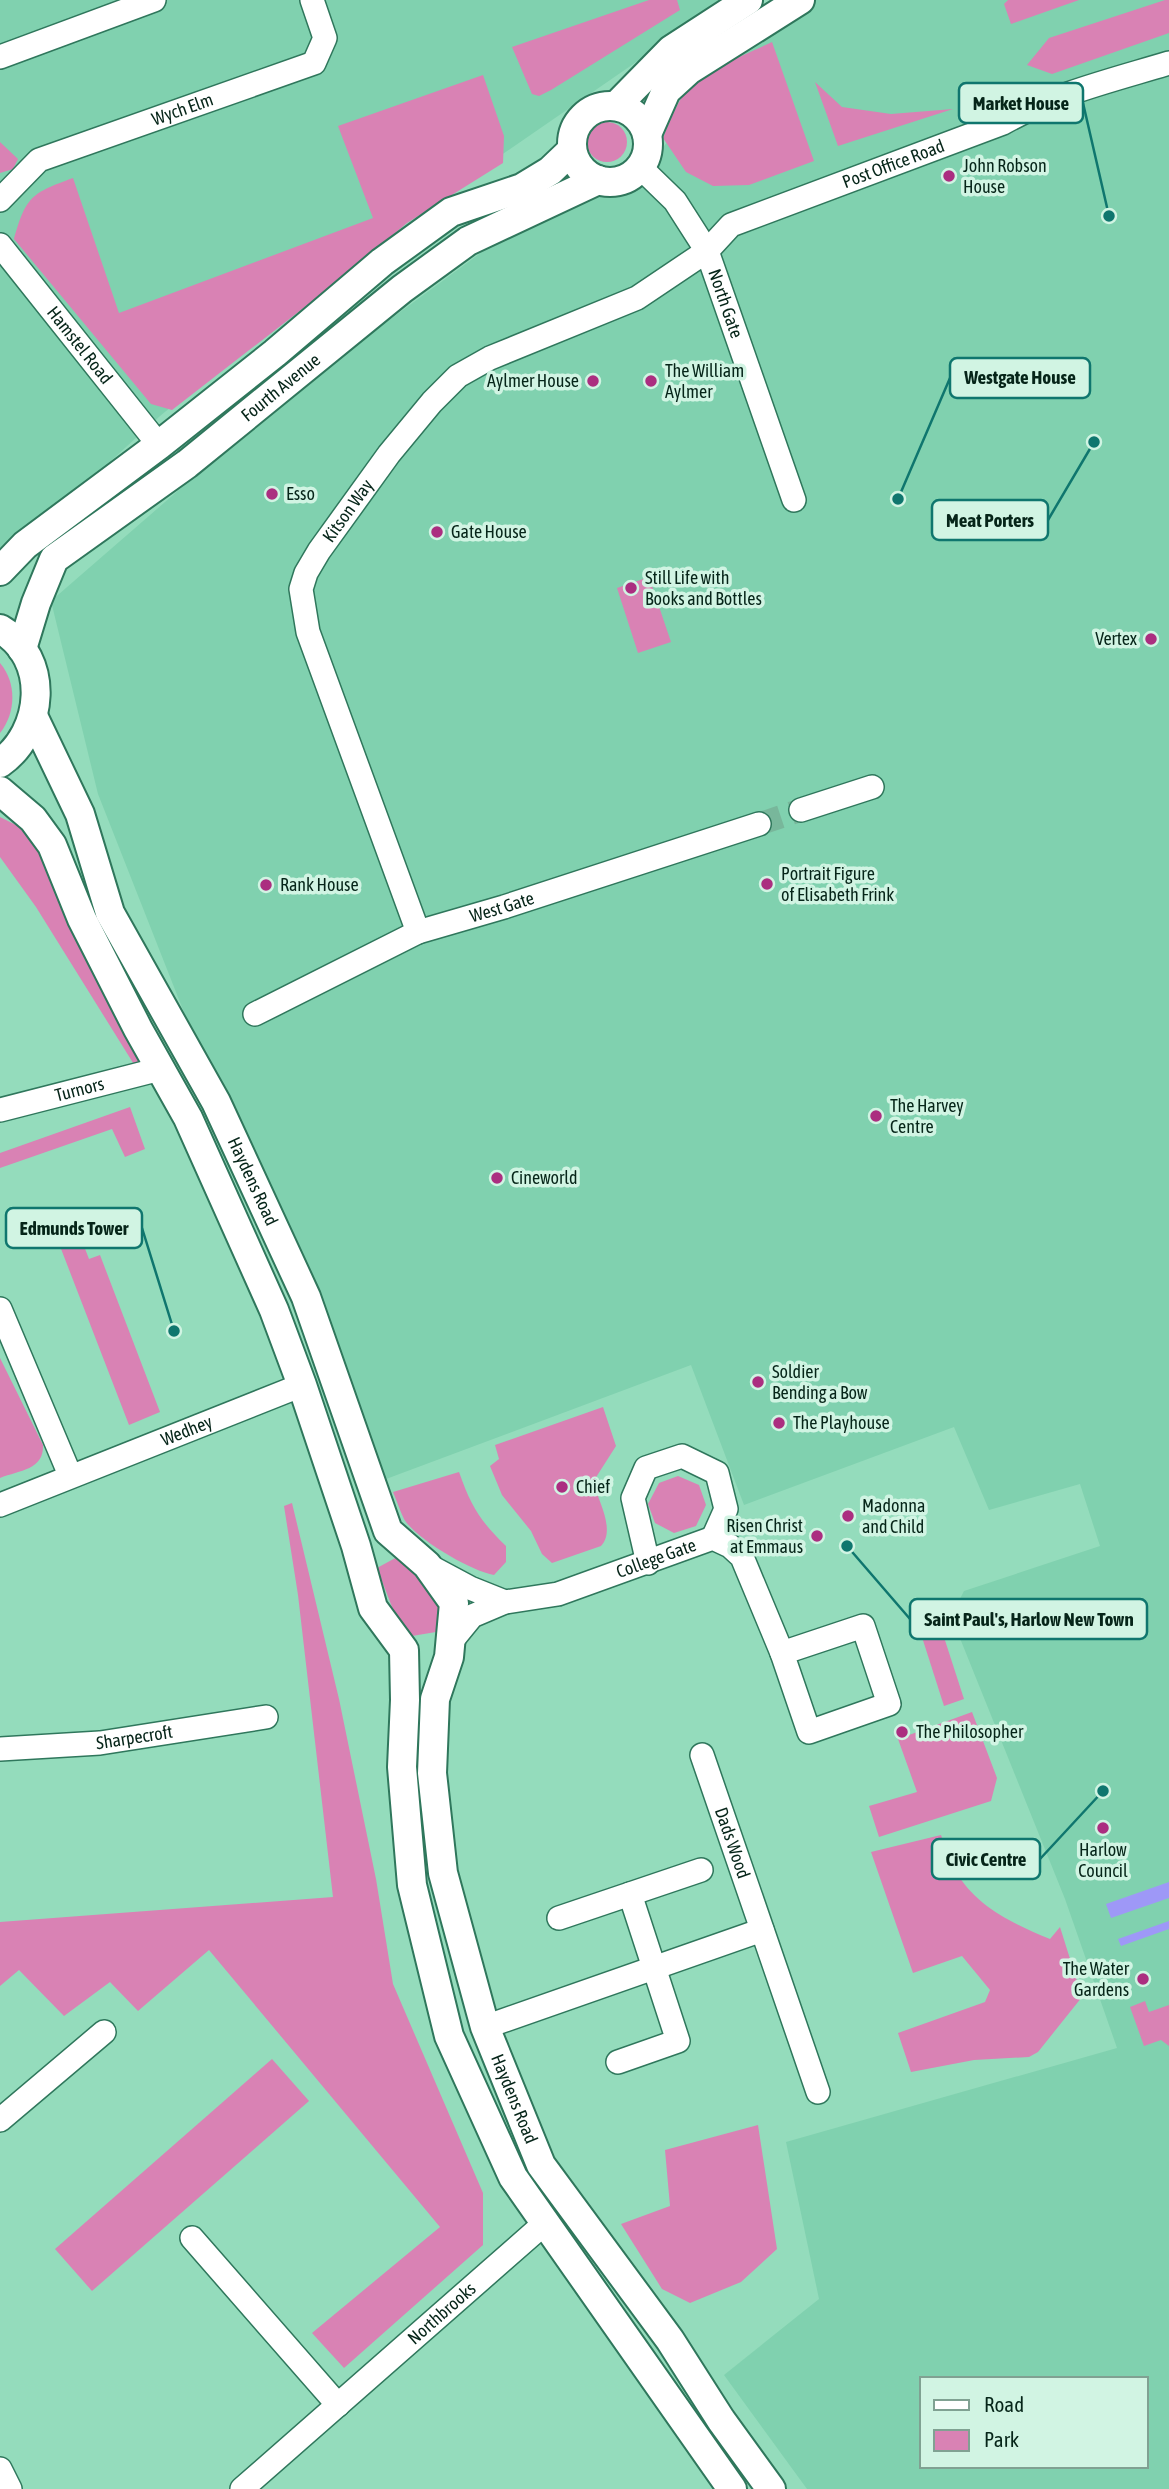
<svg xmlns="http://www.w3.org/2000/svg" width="1169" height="2489" viewBox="0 0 1169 2489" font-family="'Asap Condensed',sans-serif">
  <rect width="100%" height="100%" fill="#94dcbc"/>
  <g fill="#80d1af" fill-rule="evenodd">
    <path d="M 0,0 L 726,0 L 358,254 L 160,416 L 0,562 Z"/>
    <path d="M 809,0 L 1169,0 L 1169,2489 L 807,2489 L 724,2375 L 819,2299 L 786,2142 L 1117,2048 L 1065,1899 L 951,1616 L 964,1591 L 1100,1546 L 1080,1484 L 989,1510 L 954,1427 L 744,1505 L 691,1365 L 370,1485 L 98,794 L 51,601 L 294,390 L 569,188 L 631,184 L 671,138 L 686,83 ZM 922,2379 L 1146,2379 L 1146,2466 L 922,2466 Z"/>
  </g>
  <g fill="#d982b4">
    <path d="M 649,0 L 677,0 L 680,10 L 551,90 L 539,96 L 532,94 L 512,47 Z"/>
    <path d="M 1008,0 L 1079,0 L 1011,24 L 1004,4 Z"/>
    <path d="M 1165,0 L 1169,0 L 1169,33 L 1052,74 L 1027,65 L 1049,38 Z"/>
    <path d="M 772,42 L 814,161 L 749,185 L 713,186 L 686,172 L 663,138 C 669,122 676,106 685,92 C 700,72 749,53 772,42 Z"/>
    <path d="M 483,75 L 504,136 L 503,163 L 407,223 L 328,289 L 172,410 L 151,404 L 14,239 C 26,196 32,193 73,178 L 119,313 L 373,218 L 338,126 Z"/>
    <path d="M 815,82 L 842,107 L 891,114 L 953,109 L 838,146 Z"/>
    <circle cx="607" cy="142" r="20"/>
    <path d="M 0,142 L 18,159 L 13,169 L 0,173 Z"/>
    <path d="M 649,577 L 671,642 L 638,653 L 617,588 Z"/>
    <path d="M 0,663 C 17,683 16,713 0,733 Z"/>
    <path d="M 0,817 L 24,829 L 48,852 L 145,1063 L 135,1066 L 36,907 L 0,857 Z"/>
    <path d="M 130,1107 L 145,1149 L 125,1157 L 112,1129 L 0,1168 L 0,1153 Z"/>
    <path d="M 79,1233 L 89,1259 L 100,1255 L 160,1412 L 129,1425 L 58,1241 Z"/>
    <path d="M 0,1358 L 43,1445 C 44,1470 20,1470 0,1478 Z"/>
    <path d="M 603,1407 L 616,1446 L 593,1482 C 598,1500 616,1530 601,1546 L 552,1563 L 542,1554 L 531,1531 L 502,1495 L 490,1466 L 499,1459 L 495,1445 Z"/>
    <path d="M 459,1472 C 471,1506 480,1521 506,1546 L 506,1562 L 494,1575 C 471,1571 416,1539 404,1519 C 400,1511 397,1501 393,1492 Z"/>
    <path d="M 678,1476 L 699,1485 L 706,1505 L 696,1526 L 674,1533 L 655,1523 L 648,1504 L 659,1483 Z"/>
    <path d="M 292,1503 L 339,1699 L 376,1879 L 393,1984 L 483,2193 L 483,2245 L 344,2368 L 312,2333 L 440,2227 L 209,1950 L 138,2011 L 110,1982 L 64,2016 L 19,1970 L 0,1986 L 0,1922 L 333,1897 L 298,1595 L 284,1506 Z"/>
    <path d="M 399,1556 L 439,1591 L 446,1614 L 436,1632 L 412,1636 L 397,1620 L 377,1568 Z"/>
    <path d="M 941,1628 L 964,1699 L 944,1706 L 921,1634 Z"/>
    <path d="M 972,1712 L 997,1778 L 991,1801 L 879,1837 L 869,1806 L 917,1792 L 898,1739 Z"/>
    <path d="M 941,1835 C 945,1846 949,1860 955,1870 C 976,1907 1012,1923 1050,1939 L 1060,1927 L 1082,1997 L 1038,2052 L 1029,2057 L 974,2060 L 911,2072 L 898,2033 L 985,2002 L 990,1990 L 962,1956 L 913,1973 L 871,1852 Z"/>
    <path d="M 1145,2001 L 1149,2012 L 1169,2005 L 1169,2046 L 1161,2040 L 1144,2046 L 1130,2007 Z"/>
    <path d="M 272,2059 L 309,2101 L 92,2291 L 55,2249 Z"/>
    <path d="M 758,2125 L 777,2249 L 741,2282 L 690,2303 L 662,2289 L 621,2224 L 670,2206 L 665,2150 Z"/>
  </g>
  <g fill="#9e98f7">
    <path d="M 1169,1882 L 1169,1898 L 1111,1918 L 1106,1904 Z"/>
    <path d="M 1169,1921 L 1169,1929 L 1121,1946 L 1118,1939 Z"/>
  </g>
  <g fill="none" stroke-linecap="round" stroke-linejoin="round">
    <path stroke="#78b79b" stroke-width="23" stroke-dasharray="23 11" stroke-linecap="butt" d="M 759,824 L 801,810"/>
    <defs>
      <g id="minor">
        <path d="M 0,57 L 154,0"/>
        <path id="s1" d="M 640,167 L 675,201 L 707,251 L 794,500"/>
        <path id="s2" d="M 0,200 L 39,160 L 314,63 L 325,38 L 312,0"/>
        <path id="s3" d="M 0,245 L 159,445"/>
        <path d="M 801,810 L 872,787"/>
        <path id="s4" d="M 418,932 L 308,632 L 301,589 L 306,573 L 319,551 L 389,454 L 432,402 L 458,376 L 490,358 L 637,298 L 707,251 L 731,225 L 1003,123 C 1054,94 1113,80 1169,63"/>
        <path id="s5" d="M 255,1014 L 418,932 L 504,907 L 759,824"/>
        <path id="s6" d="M 0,1110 L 160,1069"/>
        <path d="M 0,1309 L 70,1475"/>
        <path id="s7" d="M 0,1505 L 302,1385"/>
        <path d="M 648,1563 L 633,1498 L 646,1468 L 682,1456 L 717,1473 L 726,1509 L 713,1538"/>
        <path d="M 427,1565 L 470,1588 L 505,1602 L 472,1616 L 450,1643"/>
        <path id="s8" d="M 505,1602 L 558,1594 L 713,1538 L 730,1546 L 742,1557 L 782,1653"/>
        <path d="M 863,1626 L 889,1704 L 809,1732 L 782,1653 Z"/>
        <path id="s9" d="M 0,1749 L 100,1743 L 266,1717"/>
        <path id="s10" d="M 702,1755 L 818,2092"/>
        <path d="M 559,1918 L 701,1870"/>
        <path d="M 485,2027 L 762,1930"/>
        <path d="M 618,2062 L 678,2041 L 630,1894"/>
        <path d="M 0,2120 L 104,2032"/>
        <path d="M 192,2238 L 338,2405"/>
        <path d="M 0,2469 L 10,2489"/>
        <path id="s11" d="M 242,2489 L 545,2223"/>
      </g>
      <g id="tertiary">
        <path d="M 617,105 L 671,50 L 748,0"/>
        <circle cx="610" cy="144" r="38"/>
        <path d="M 647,134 L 666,91 L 689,70 L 800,0"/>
        <path d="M 0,571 L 25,545 L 159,445 L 275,353 L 382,262 L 451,212 L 522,188 L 550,171 L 572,150"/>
        <path d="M 0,629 C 51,658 44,732 0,763"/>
        <path id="s12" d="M 22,649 L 36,603 L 54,559 L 187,464 L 402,289 L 468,241 L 598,180"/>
        <path id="s13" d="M 34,718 L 80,814 L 110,913 L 216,1102 L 306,1297 L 388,1531 L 427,1565 L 454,1603 L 449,1657 L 435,1699 L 432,1773 L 443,1873 L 485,2027 L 541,2165 L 670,2340 L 721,2420 L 771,2489"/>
        <path d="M 0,791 L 33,819 L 52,845 L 82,919 L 138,1029 L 188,1118 L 274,1310 L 302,1385 L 356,1546 L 373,1608 L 404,1650 L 405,1700 L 402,1767 L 412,1885 L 449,2036 L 513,2177 L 732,2489"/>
      </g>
    </defs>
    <use href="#minor" stroke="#2f775c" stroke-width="26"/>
    <use href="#tertiary" stroke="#2f775c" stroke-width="32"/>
    <use href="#minor" stroke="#fff" stroke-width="23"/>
    <use href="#tertiary" stroke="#fff" stroke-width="28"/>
  </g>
  <g fill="#ab2e80" stroke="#d1f4e3" stroke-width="2.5">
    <circle cx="949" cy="176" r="7"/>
    <circle cx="593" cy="381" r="7"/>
    <circle cx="651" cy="381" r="7"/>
    <circle cx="272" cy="494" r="7"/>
    <circle cx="437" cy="532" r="7"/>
    <circle cx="631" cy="588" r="7"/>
    <circle cx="1151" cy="639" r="7"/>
    <circle cx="767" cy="884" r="7"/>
    <circle cx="266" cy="885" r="7"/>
    <circle cx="876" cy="1116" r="7"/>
    <circle cx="497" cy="1178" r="7"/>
    <circle cx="758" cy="1382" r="7"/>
    <circle cx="779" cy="1423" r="7"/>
    <circle cx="562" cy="1487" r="7"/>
    <circle cx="848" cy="1516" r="7"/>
    <circle cx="817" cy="1536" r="7"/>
    <circle cx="902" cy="1732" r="7"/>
    <circle cx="1103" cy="1828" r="7"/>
    <circle cx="1143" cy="1979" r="7"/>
  </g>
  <g text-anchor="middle" stroke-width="7" stroke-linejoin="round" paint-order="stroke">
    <g font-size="18" fill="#062519" stroke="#d1f4e3">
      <text dy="6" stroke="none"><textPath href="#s2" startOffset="208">Wych Elm</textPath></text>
      <text dy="6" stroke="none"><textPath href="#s4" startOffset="1118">Post Office Road</textPath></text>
      <text dy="6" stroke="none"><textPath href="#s1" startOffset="164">North Gate</textPath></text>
      <text dy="6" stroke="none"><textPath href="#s3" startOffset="128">Hamstel Road</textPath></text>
      <text dy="6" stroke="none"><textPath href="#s12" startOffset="380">Fourth Avenue</textPath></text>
      <text dy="6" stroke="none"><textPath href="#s4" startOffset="455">Kitson Way</textPath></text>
      <text dy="6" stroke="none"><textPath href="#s5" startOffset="270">West Gate</textPath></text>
      <text dy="6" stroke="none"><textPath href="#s6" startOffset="82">Turnors</textPath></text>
      <text dy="6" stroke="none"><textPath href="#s13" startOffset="514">Haydens Road</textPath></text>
      <text dy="6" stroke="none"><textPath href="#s7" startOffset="201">Wedhey</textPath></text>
      <text dy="6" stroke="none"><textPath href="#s8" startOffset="158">College Gate</textPath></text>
      <text dy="6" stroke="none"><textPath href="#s9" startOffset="135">Sharpecroft</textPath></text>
      <text dy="6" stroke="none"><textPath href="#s10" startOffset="93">Dads Wood</textPath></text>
      <text dy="6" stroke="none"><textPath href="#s13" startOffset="1498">Haydens Road</textPath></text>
      <text dy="6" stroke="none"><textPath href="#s11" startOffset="266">Northbrooks</textPath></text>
    </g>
    <g font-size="18" fill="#062519" stroke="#d1f4e3" text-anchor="start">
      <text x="963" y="172">John Robson<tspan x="963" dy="21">House</tspan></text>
      <text x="665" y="377">The William<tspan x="665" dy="21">Aylmer</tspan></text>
      <text x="579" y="387" text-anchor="end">Aylmer House</text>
      <text x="286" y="500">Esso</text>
      <text x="451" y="538">Gate House</text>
      <text x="645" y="584">Still Life with<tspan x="645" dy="21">Books and Bottles</tspan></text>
      <text x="1137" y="645" text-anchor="end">Vertex</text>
      <text x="781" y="880">Portrait Figure<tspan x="781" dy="21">of Elisabeth Frink</tspan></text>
      <text x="280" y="891">Rank House</text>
      <text x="890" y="1112">The Harvey<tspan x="890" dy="21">Centre</tspan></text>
      <text x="511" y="1184">Cineworld</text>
      <text x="772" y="1378">Soldier<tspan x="772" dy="21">Bending a Bow</tspan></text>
      <text x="793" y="1429">The Playhouse</text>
      <text x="576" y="1493">Chief</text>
      <text x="862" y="1512">Madonna<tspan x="862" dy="21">and Child</tspan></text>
      <text x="803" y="1532" text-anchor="end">Risen Christ<tspan x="803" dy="21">at Emmaus</tspan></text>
      <text x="916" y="1738">The Philosopher</text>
      <text x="1103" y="1856" text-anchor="middle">Harlow<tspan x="1103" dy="21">Council</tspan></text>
      <text x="1129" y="1975" text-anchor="end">The Water<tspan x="1129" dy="21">Gardens</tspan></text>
    </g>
  </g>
  <path fill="none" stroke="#0f766e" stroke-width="2.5" d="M1109 216L1083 103M898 499L950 378M1094 442L1048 520M174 1331L142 1228M847 1546L910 1619M1103 1791L1040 1859"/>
  <g fill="#0f766e" stroke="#d1f4e3" stroke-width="2.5">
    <circle cx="1109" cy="216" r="7"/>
    <circle cx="898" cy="499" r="7"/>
    <circle cx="1094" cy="442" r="7"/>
    <circle cx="174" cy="1331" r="7"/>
    <circle cx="847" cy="1546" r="7"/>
    <circle cx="1103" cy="1791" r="7"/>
  </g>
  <g fill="#d1f4e3" stroke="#0f766e" stroke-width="2.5">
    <rect x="959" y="83" width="124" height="40" rx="7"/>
    <rect x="950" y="358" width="140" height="40" rx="7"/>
    <rect x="932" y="500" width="116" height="40" rx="7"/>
    <rect x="6" y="1208" width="136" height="40" rx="7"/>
    <rect x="910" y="1599" width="237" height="40" rx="7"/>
    <rect x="932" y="1839" width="108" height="40" rx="7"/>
  </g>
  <g font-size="19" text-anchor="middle" font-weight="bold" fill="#062519">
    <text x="1021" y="110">Market House</text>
    <text x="1020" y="384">Westgate House</text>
    <text x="990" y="527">Meat Porters</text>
    <text x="74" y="1235">Edmunds Tower</text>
    <text x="1029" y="1626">Saint Paul's, Harlow New Town</text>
    <text x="986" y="1866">Civic Centre</text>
  </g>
  <rect x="920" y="2377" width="228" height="91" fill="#d1f4e3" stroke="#80a192" stroke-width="2"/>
  <rect x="934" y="2400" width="35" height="10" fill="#ffffff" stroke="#80a192" stroke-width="2"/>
  <text x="984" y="2412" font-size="21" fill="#062519">Road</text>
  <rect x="934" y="2430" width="35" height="21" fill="#d982b4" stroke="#80a192" stroke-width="2"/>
  <text x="984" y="2447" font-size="21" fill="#062519">Park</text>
</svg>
